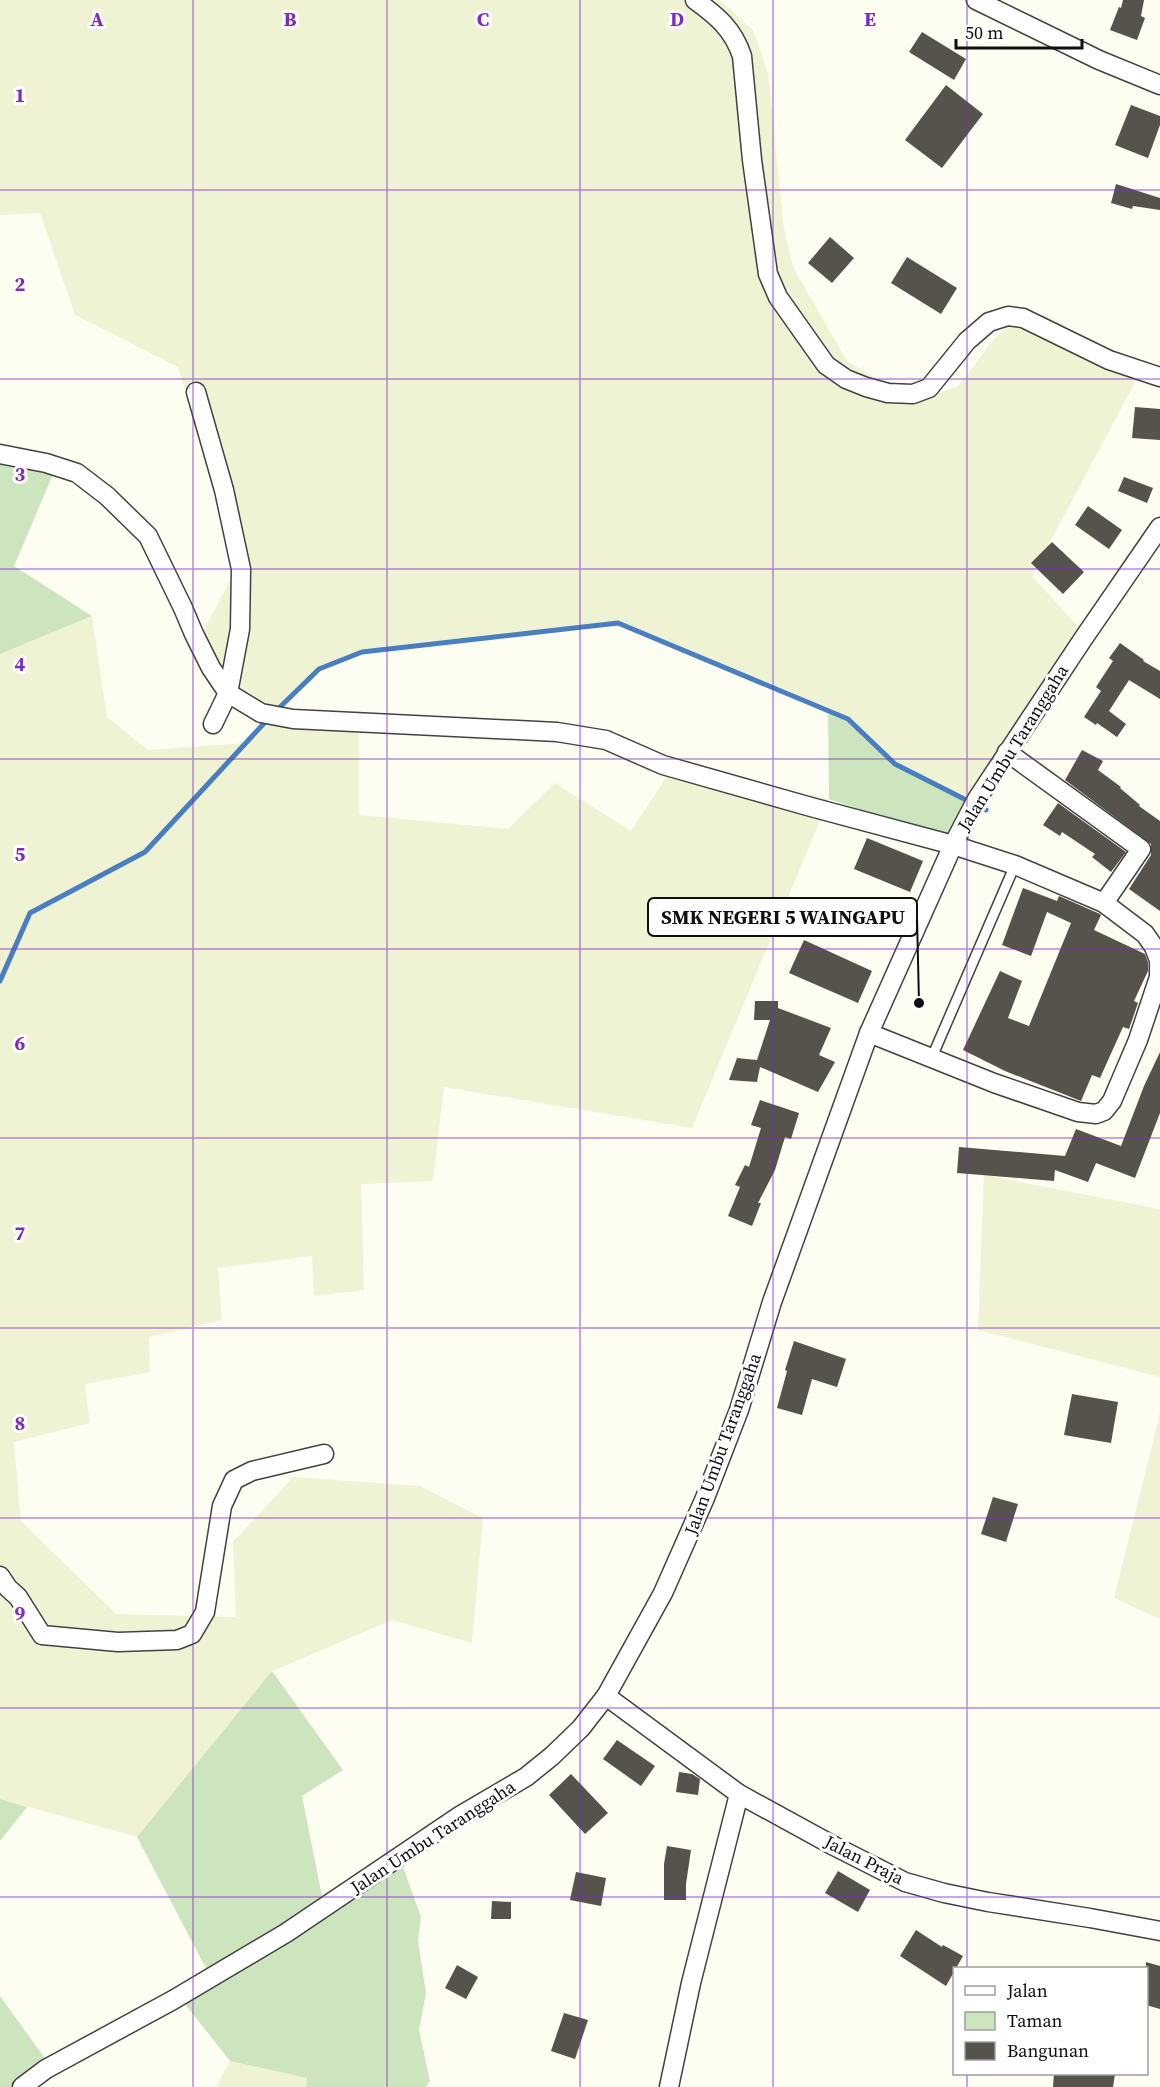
<svg xmlns="http://www.w3.org/2000/svg" width="1160" height="2087" viewBox="0 0 1160 2087" font-family="'Source Serif 4',serif">
  <rect width="100%" height="100%" fill="#fefdf2"/>
  <g fill="#f0f2d4">
    <path d="M 0,0 L 720,0 L 753,30 L 768,73 L 784,229 L 794,269 L 847,361 L 883,383 L 932,396 L 958,386 L 995,338 L 1019,316 L 1045,315 L 1142,369 L 1032,576 L 1084,633 L 973,803 L 895,764 L 848,719 L 618,623 L 362,652 L 319,669 L 275,712 L 359,721 L 359,815 L 508,829 L 555,783 L 631,831 L 673,767 L 829,799 L 692,1128 L 444,1087 L 433,1181 L 361,1184 L 364,1290 L 314,1296 L 312,1256 L 218,1268 L 222,1320 L 149,1337 L 150,1372 L 85,1384 L 90,1423 L 14,1442 L 21,1521 L 116,1614 L 236,1617 L 233,1542 L 293,1477 L 420,1486 L 483,1518 L 472,1643 L 392,1620 L 273,1671 L 137,1837 L 0,1799 L 0,654 L 92,616 L 107,717 L 148,750 L 246,743 L 274,713 L 232,690 L 198,642 L 238,565 L 178,367 L 75,315 L 40,213 L 0,215 Z"/>
    <path d="M 984,1175 L 1160,1209 L 1160,1377 L 978,1330 Z"/>
    <path d="M 1160,1413 L 1160,1619 L 1114,1598 Z"/>
    <path d="M 230,2061 L 307,2078 L 306,2087 L 216,2087 Z"/>
  </g>
  <g fill="#cce5be">
    <path d="M 0,461 L 54,472 L 14,566 L 92,616 L 0,654 Z"/>
    <path d="M 828,710 L 848,719 L 895,764 L 973,803 L 955,842 L 829,799 Z"/>
    <path d="M 272,1671 L 343,1770 L 302,1796 L 324,1906 L 399,1856 L 421,1917 L 418,1941 L 426,1993 L 419,2030 L 430,2081 L 426,2087 L 306,2087 L 307,2078 L 230,2061 L 177,1994 L 209,1974 L 137,1837 Z"/>
    <path d="M 0,1799 L 27,1807 L 0,1841 Z"/>
    <path d="M 0,1996 L 49,2064 L 17,2087 L 0,2087 Z"/>
  </g>
  <g fill="none" stroke-linecap="round" stroke-linejoin="round">
    <g stroke="#497ec0" stroke-width="5">
      <path d="M 277,710 L 319,669 L 362,652 L 618,623 L 848,719 L 895,764 L 986,810"/>
      <path d="M 0,981 L 30,913 L 145,852 L 268,719"/>
    </g>
  </g>
  <g fill="#56524c">
    <path d="M 1123,0 L 1144,0 L 1141,16 L 1145,18 L 1137,40 L 1110,30 L 1119,7 L 1121,8 Z"/>
    <path d="M 922,32 L 966,59 L 954,80 L 909,52 Z"/>
    <path d="M 946,85 L 983,114 L 942,168 L 905,140 Z"/>
    <path d="M 1131,105 L 1160,116 L 1160,125 L 1148,158 L 1115,145 Z"/>
    <path d="M 1116,184 L 1160,198 L 1160,210 L 1133,206 L 1132,209 L 1111,203 Z"/>
    <path d="M 830,237 L 854,258 L 832,283 L 808,263 Z"/>
    <path d="M 907,257 L 957,288 L 941,314 L 891,283 Z"/>
    <path d="M 1135,407 L 1160,409 L 1160,440 L 1132,438 Z"/>
    <path d="M 1124,477 L 1153,488 L 1147,503 L 1118,491 Z"/>
    <path d="M 1088,506 L 1122,530 L 1109,549 L 1075,525 Z"/>
    <path d="M 1052,542 L 1084,572 L 1063,594 L 1031,563 Z"/>
    <path d="M 1120,643 L 1144,660 L 1143,661 L 1160,671 L 1160,699 L 1129,680 L 1109,711 L 1126,724 L 1117,737 L 1097,723 L 1096,725 L 1084,717 L 1101,691 L 1096,687 L 1113,661 L 1109,658 Z"/>
    <path d="M 1082,750 L 1103,761 L 1098,770 L 1121,787 L 1120,788 L 1140,805 L 1139,806 L 1160,821 L 1160,911 L 1129,889 L 1151,855 L 1151,844 L 1065,780 Z"/>
    <path d="M 1058,803 L 1126,852 L 1111,872 L 1092,857 L 1095,854 L 1062,832 L 1060,836 L 1043,825 Z"/>
    <path d="M 867,838 L 923,861 L 910,892 L 854,869 Z"/>
    <path d="M 1023,888 L 1057,901 L 1059,896 L 1100,914 L 1101,915 L 1094,930 L 1145,954 L 1148,962 L 1148,971 L 1134,1001 L 1138,1003 L 1129,1029 L 1123,1027 L 1100,1078 L 1092,1075 L 1081,1101 L 1005,1071 L 963,1050 L 1000,971 L 1022,981 L 1008,1018 L 1029,1026 L 1071,923 L 1047,912 L 1031,956 L 1002,945 Z"/>
    <path d="M 804,940 L 872,971 L 858,1003 L 789,973 Z"/>
    <path d="M 755,1001 L 778,1001 L 778,1008 L 831,1028 L 819,1055 L 835,1062 L 818,1092 L 760,1067 L 757,1082 L 729,1080 L 737,1058 L 757,1060 L 770,1020 L 754,1020 Z"/>
    <path d="M 1160,1052 L 1160,1113 L 1135,1178 L 1096,1163 L 1088,1182 L 1055,1170 L 1054,1181 L 957,1173 L 959,1147 L 1065,1156 L 1076,1129 L 1121,1146 L 1144,1086 Z"/>
    <path d="M 760,1100 L 799,1113 L 791,1139 L 785,1137 L 775,1170 L 758,1203 L 761,1203 L 752,1226 L 728,1216 L 740,1187 L 735,1185 L 745,1165 L 749,1167 L 761,1128 L 751,1125 Z"/>
    <path d="M 794,1341 L 846,1359 L 837,1387 L 812,1379 L 802,1415 L 777,1408 L 787,1371 L 785,1370 Z"/>
    <path d="M 1072,1394 L 1118,1402 L 1111,1443 L 1064,1435 Z"/>
    <path d="M 993,1497 L 1018,1504 L 1006,1542 L 981,1534 Z"/>
    <path d="M 617,1740 L 655,1766 L 641,1786 L 603,1759 Z"/>
    <path d="M 679,1772 L 692,1774 L 700,1779 L 698,1795 L 676,1792 Z"/>
    <path d="M 571,1774 L 608,1813 L 585,1834 L 549,1795 Z"/>
    <path d="M 667,1846 L 691,1850 L 686,1884 L 686,1900 L 664,1900 L 664,1864 Z"/>
    <path d="M 838,1871 L 870,1890 L 858,1912 L 825,1893 Z"/>
    <path d="M 576,1872 L 606,1878 L 601,1906 L 570,1900 Z"/>
    <path d="M 492,1901 L 511,1902 L 511,1919 L 491,1919 Z"/>
    <path d="M 916,1930 L 942,1947 L 943,1945 L 963,1956 L 946,1986 L 900,1956 Z"/>
    <path d="M 1146,1962 L 1160,1966 L 1160,2009 L 1146,2005 Z"/>
    <path d="M 457,1965 L 478,1977 L 466,1999 L 445,1988 Z"/>
    <path d="M 564,2013 L 588,2020 L 575,2059 L 551,2051 Z"/>
    <path d="M 1054,2073 L 1115,2074 L 1113,2087 L 1053,2087 Z"/>
  </g>
  <g fill="none" stroke-linecap="round" stroke-linejoin="round">
    <defs>
      <path id="service" d="M 932,1057 L 1015,865"/>
      <g id="minor">
        <path d="M 695,0 C 717,16 733,29 742,56 L 752,160 L 768,274 L 778,297 L 826,365 L 846,379 L 866,387 L 888,393 L 913,394 L 929,388 L 967,341 L 989,322 L 1008,316 L 1023,318 L 1109,360 L 1160,377"/>
        <path d="M 976,0 L 1099,60 L 1160,85"/>
        <path d="M 196,392 L 224,490 L 241,569 L 240,629 L 228,693 L 213,724"/>
        <path d="M 0,454 L 46,463 L 77,473 L 107,496 L 148,536 L 183,608 L 194,634 L 211,668 L 228,693 L 261,713 L 293,719 L 557,732 L 606,740 L 663,765 L 811,807 L 953,845 L 1015,865 L 1104,903 L 1145,934 L 1154,947 L 1159,960 L 1159,977 L 1138,1040 L 1112,1101 L 1104,1111 L 1096,1114 L 1078,1112 L 994,1083 L 869,1033"/>
        <path d="M 1007,752 L 1141,849 L 1104,903"/>
        <path d="M 0,1576 L 8,1588 L 18,1597 L 42,1635 L 118,1642 L 177,1640 L 192,1634 L 205,1612 L 222,1506 L 234,1480 L 252,1471 L 324,1454"/>
        <path d="M 606,1696 L 739,1794 L 834,1846 L 905,1882 L 944,1893 L 988,1902 L 1090,1918 L 1160,1931"/>
        <path d="M 22,2087 L 46,2069 L 173,2000 L 286,1933 L 461,1815 L 526,1777 L 552,1756 L 581,1728 L 606,1696 L 663,1593 L 705,1498 L 739,1410 L 772,1302 L 869,1033 L 953,845 L 977,799 L 1083,639 L 1160,527"/>
        <path d="M 669,2087 L 691,1983 L 739,1794"/>
      </g>
    </defs>
    <use href="#service" stroke="#424242" stroke-width="12"/>
    <use href="#minor" stroke="#424242" stroke-width="21"/>
    <use href="#service" stroke="#fff" stroke-width="9"/>
    <use href="#minor" stroke="#fff" stroke-width="18"/>
  </g>
  <path fill="none" stroke="#7b2cbf" stroke-width="1.5" stroke-opacity="0.55" d="M 193,0 L 193,2087M 387,0 L 387,2087M 580,0 L 580,2087M 773,0 L 773,2087M 967,0 L 967,1968M 0,190 L 1160,190M 0,379 L 1160,379M 0,569 L 1160,569M 0,759 L 1160,759M 0,949 L 1160,949M 0,1138 L 1160,1138M 0,1328 L 1160,1328M 0,1518 L 1160,1518M 0,1708 L 1160,1708M 0,1897 L 1160,1897M 967,2074 L 967,2087"/>
  <g text-anchor="middle" stroke-width="6" stroke-linejoin="round" paint-order="stroke">
    <g font-size="18" fill="#0f0f0f" stroke="#fff">
      <text transform="translate(1013 748) rotate(-58)" y="6">Jalan Umbu Taranggaha</text>
      <text transform="translate(723 1444) rotate(-70)" y="6">Jalan Umbu Taranggaha</text>
      <text transform="translate(433 1837) rotate(-33)" y="6">Jalan Umbu Taranggaha</text>
      <text transform="translate(864 1860) rotate(27)" y="6">Jalan Praja</text>
    </g>
  </g>
  <g font-size="20" text-anchor="middle" font-weight="bold" fill="#7b2cbf" stroke="#fff" stroke-width="6" stroke-linejoin="round" paint-order="stroke">
    <text x="97" y="26">A</text>
    <text x="290" y="26">B</text>
    <text x="483" y="26">C</text>
    <text x="677" y="26">D</text>
    <text x="870" y="26">E</text>
    <text x="20" y="102">1</text>
    <text x="20" y="291">2</text>
    <text x="20" y="481">3</text>
    <text x="20" y="671">4</text>
    <text x="20" y="861">5</text>
    <text x="20" y="1050">6</text>
    <text x="20" y="1240">7</text>
    <text x="20" y="1430">8</text>
    <text x="20" y="1620">9</text>
  </g>
  <path fill="none" stroke="#0f0f0f" stroke-width="2" d="M919 1003L917 917"/>
  <circle fill="#0f0f0f" stroke="#fff" stroke-width="2" cx="919" cy="1003" r="6"/>
  <rect fill="#fff" stroke="#0f0f0f" stroke-width="2" x="648" y="898" width="269" height="38" rx="6"/>
  <g font-size="20" text-anchor="middle" font-weight="bold" fill="#0f0f0f">
    <text x="783" y="924">SMK NEGERI 5 WAINGAPU</text>
  </g>
  <rect x="953" y="1967" width="195" height="108" fill="#ffffff" stroke="#9f9f9f" stroke-width="1.5"/>
  <rect x="965" y="1986" width="30" height="9" fill="#ffffff" stroke="#9f9f9f" stroke-width="1.5"/>
  <text x="1007" y="1997" font-size="18" fill="#0f0f0f">Jalan</text>
  <rect x="965" y="2012" width="30" height="18" fill="#cce5be" stroke="#9f9f9f" stroke-width="1.5"/>
  <text x="1007" y="2027" font-size="18" fill="#0f0f0f">Taman</text>
  <rect x="965" y="2042" width="30" height="18" fill="#56524c" stroke="#9f9f9f" stroke-width="1.5"/>
  <text x="1007" y="2057" font-size="18" fill="#0f0f0f">Bangunan</text>
  <path d="M956 39v9h126v-9" fill="none" stroke="#0f0f0f" stroke-width="3"/>
  <text x="965" y="39" font-size="18" fill="#0f0f0f" stroke="#ffffff" stroke-width="4.5" paint-order="stroke">50 m</text>
</svg>
